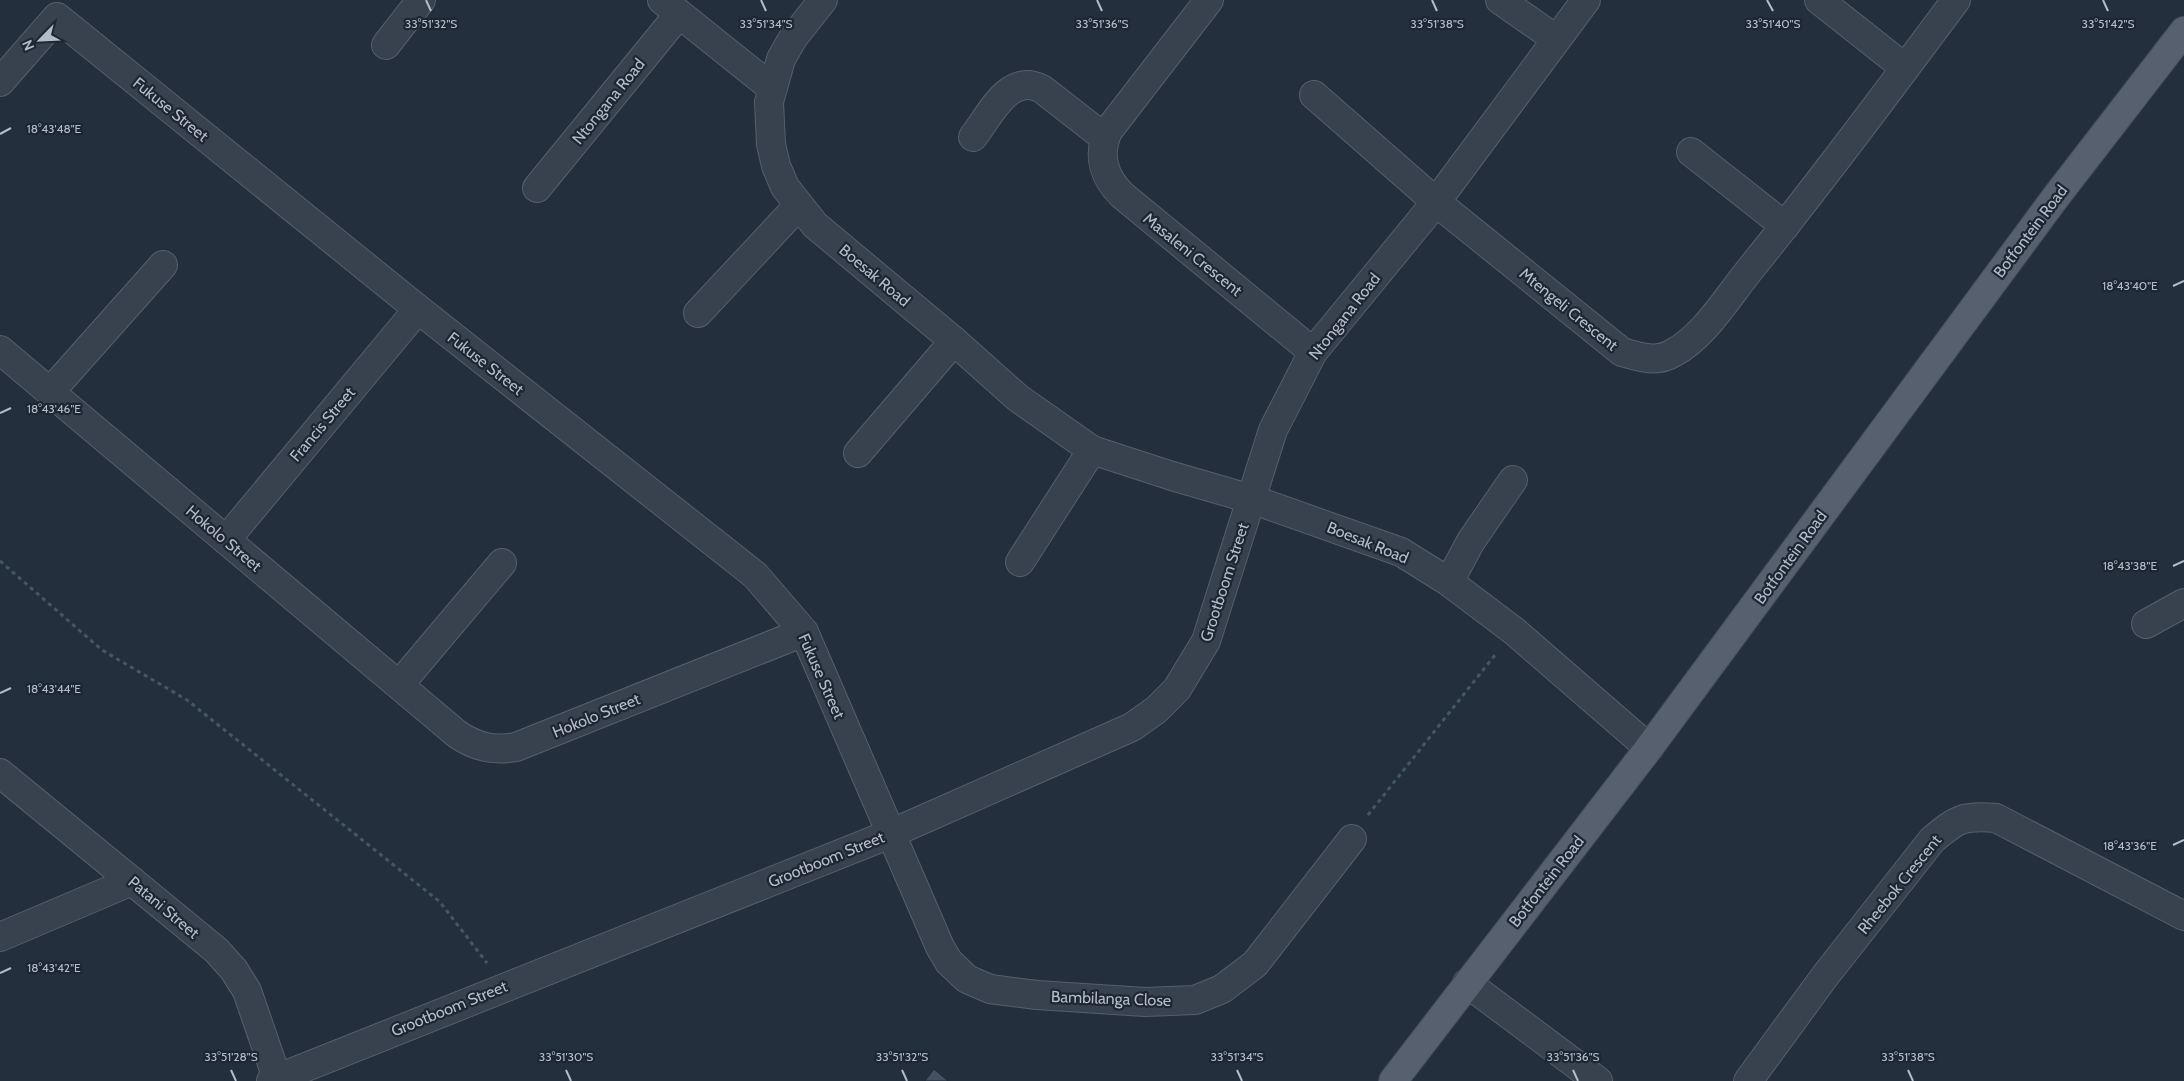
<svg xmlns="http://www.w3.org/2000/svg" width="2184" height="1081" viewBox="0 0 2184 1081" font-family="Cabin,sans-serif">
  <rect width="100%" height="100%" fill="#242f3e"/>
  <path fill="#455162" stroke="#1f2835" d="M 934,1069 L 948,1081 L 925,1081 Z"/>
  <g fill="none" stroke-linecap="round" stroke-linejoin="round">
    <defs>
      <g id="minor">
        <path d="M 662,0 L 772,88"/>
        <path d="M 823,0 L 793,38 L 781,59 L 769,102 L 771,144 L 776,166 L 785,187 L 815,225 L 954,341 L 1018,398 L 1092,450 L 1172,476 L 1251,499 L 1401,552 L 1449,582 L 1514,631 L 1649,748"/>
        <path d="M 1209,0 L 1108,131 C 1097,156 1104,177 1122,195 L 1313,352"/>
        <path d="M 1500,0 L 1556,39"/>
        <path d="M 1819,0 L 1905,68"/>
        <path d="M 386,45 L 421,0"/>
        <path d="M 0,82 L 57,17 L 418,309 L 755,575 L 804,632 L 940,947 L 949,962 L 967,979 L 990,989 L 1037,995 L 1145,1002 L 1195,1000 L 1222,989 L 1255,964 L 1352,839"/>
        <path d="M 1314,95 L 1436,202 L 1622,352 C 1639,357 1657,363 1673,353 C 1706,335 1728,296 1752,267 C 1822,180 1889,90 1956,0"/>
        <path d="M 973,137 C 991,114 1009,72 1042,89 L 1105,138"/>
        <path d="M 1691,152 L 1785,226"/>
        <path d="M 537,188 L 679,14"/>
        <path d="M 698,313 L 798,206"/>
        <path d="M 0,350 L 457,734 C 476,747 493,751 516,747 L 804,632"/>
        <path d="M 50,392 L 163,265"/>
        <path d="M 858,453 L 954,341"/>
        <path d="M 226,540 L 418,309"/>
        <path d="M 1020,562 L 1092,450"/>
        <path d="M 1449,582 L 1471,541 L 1513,480"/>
        <path d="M 2146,624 L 2184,603"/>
        <path d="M 399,685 L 502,563"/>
        <path d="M 0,773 L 216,950 L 234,970 L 247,991 L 278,1081"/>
        <path d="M 0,937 L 132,881"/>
        <path d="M 1467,983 L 1598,1081"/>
        <path d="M 271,1081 L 890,834 L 1132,727 L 1156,710 L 1177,689 L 1206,641 L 1273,430 L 1313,352 L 1436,202 L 1586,0"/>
        <path d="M 1748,1081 L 1825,976 L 1932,840 C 1957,819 1963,815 1996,818 L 2184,916"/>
      </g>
      <path id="major" d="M 1393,1081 L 1649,748 L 2055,198 L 2184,31"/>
    </defs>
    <use href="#minor" stroke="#565f6c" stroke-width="30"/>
    <use href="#major" stroke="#414a57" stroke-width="30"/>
    <g stroke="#44595c" stroke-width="3" stroke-dasharray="4 4" stroke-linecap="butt">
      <path d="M 0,561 L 102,650 L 187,700 L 440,902 L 487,963"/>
      <path d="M 1368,815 L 1495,655"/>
    </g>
    <use href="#minor" stroke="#38414e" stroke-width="28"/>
    <use href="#major" stroke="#56606e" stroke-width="28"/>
  </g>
  <path fill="none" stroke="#b4bcc9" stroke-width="2" d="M 426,0 L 431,11M 761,0 L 766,11M 1097,0 L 1102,11M 1432,0 L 1437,11M 1767,0 L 1773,11M 2103,0 L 2108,11M 0,134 L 11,128M 2173,286 L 2184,281M 0,413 L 11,408M 2173,566 L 2184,561M 0,693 L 11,688M 2173,845 L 2184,840M 0,973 L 11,968M 231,1070 L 236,1081M 566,1070 L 571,1081M 902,1070 L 907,1081M 1237,1070 L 1242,1081M 1573,1070 L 1578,1081M 1908,1070 L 1913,1081"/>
  <g text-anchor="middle" stroke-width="4.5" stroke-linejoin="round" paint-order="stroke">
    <g font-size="16" fill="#b4bcc9" stroke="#1d2633">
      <text transform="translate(608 101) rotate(-51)" y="6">Ntongana Road</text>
      <text transform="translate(171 109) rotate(39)" y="6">Fukuse Street</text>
      <text transform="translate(2030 231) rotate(-53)" y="6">Botfontein Road</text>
      <text transform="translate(1193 254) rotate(39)" y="6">Masaleni Crescent</text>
      <text transform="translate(875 275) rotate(40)" y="6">Boesak Road</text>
      <text transform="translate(1569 309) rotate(39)" y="6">Mtengeli Crescent</text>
      <text transform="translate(1344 316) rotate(-52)" y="6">Ntongana Road</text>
      <text transform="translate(486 363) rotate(38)" y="6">Fukuse Street</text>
      <text transform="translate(322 424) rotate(-50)" y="6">Francis Street</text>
      <text transform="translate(224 538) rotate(40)" y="6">Hokolo Street</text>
      <text transform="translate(1368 542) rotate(22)" y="6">Boesak Road</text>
      <text transform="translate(1790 557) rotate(-54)" y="6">Botfontein Road</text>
      <text transform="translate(1224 582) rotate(-72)" y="6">Grootboom Street</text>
      <text transform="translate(822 676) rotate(66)" y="6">Fukuse Street</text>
      <text transform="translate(596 715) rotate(-22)" y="6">Hokolo Street</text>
      <text transform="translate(826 859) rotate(-22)" y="6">Grootboom Street</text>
      <text transform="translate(1546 881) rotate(-52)" y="6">Botfontein Road</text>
      <text transform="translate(1899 884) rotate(-51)" y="6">Rheebok Crescent</text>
      <text transform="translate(164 907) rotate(40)" y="6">Patani Street</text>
      <text transform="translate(1111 998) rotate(2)" y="6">Bambilanga Close</text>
      <text transform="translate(449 1008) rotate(-22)" y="6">Grootboom Street</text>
    </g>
  </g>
  <g font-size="12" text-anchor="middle" fill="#b4bcc9" stroke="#1d2633" stroke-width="4.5" stroke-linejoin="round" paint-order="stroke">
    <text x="766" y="28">33°51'34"S</text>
    <text x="431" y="28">33°51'32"S</text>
    <text x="1102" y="28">33°51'36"S</text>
    <text x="1437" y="28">33°51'38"S</text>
    <text x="1773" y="28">33°51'40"S</text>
    <text x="2108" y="28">33°51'42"S</text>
    <text x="54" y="133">18°43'48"E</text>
    <text x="2130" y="290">18°43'40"E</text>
    <text x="54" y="413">18°43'46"E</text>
    <text x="2130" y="570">18°43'38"E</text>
    <text x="54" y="693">18°43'44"E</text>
    <text x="2130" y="850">18°43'36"E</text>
    <text x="54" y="972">18°43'42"E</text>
    <text x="231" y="1061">33°51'28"S</text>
    <text x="566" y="1061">33°51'30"S</text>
    <text x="902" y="1061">33°51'32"S</text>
    <text x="1237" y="1061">33°51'34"S</text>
    <text x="1573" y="1061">33°51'36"S</text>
    <text x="1908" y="1061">33°51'38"S</text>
  </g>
  <g transform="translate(40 40) rotate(246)" stroke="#1d2633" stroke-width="4" paint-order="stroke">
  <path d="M0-4L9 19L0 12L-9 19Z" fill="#b4bcc9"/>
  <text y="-8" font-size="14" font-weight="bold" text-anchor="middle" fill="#b4bcc9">N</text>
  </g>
</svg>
